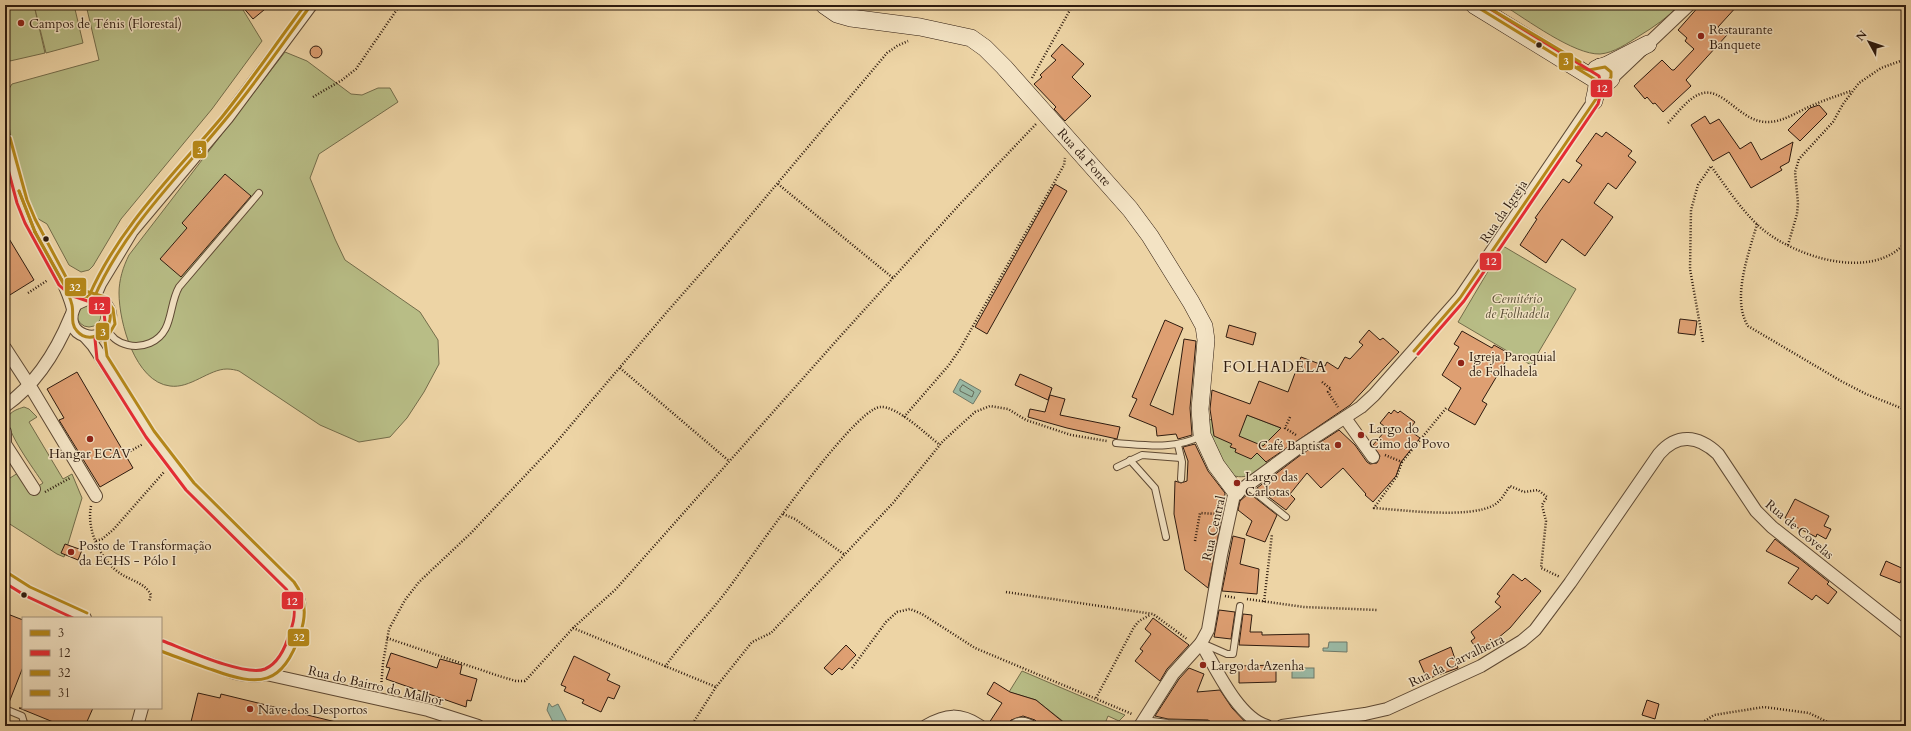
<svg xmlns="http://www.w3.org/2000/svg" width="1911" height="731" viewBox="0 0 1911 731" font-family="Cardo,serif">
  <rect width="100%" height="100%" fill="#edd4a5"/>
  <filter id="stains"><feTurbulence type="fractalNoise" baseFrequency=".005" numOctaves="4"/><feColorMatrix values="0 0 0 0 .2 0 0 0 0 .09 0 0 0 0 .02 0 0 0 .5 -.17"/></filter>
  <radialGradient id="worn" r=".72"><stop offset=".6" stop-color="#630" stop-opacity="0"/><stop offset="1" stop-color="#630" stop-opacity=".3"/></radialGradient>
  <g fill="#b8bd86" stroke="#736c4a">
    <path d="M 5,5 L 34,5 L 45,53 L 10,61 L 5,42 Z"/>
    <path d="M 34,5 L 74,5 L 83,43 L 46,53 Z"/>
    <path d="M 86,5 L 240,5 L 262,41 L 212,109 L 121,219 L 93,266 L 89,270 L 81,272 L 69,265 L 47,224 L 35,217 L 20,183 L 13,155 L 5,95 L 12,84 L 99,60 Z"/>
    <path d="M 1503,5 L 1680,5 C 1668,17 1654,27 1639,36 C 1628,43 1614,53 1600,54 C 1574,55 1526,19 1503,5 Z"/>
    <path d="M 285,52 L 307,61 L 351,94 L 362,95 L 378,88 L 390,88 L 398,102 L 319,154 L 310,178 L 335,239 L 345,260 L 420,312 L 438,340 L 439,364 L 424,392 L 407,418 L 390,437 L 359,442 L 320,425 L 239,371 C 236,370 231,369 227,369 C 209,369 190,389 170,386 C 135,382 119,322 119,293 C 119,280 123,267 129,255 Z"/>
    <path d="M 1503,246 L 1576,289 L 1531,365 L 1458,322 Z"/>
    <circle cx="89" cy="315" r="12"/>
    <path d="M 24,407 L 29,409 L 37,417 L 29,422 L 63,479 L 72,474 L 82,498 L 64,557 L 57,554 L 5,521 L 5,470 L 10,478 L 18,473 L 37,487 L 43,483 C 35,471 4,429 8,417 C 11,411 18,409 24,407 Z"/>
    <path d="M 1247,415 L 1281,428 L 1257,453 L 1269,465 C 1257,473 1242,482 1228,473 L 1210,435 L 1209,419 L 1240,431 Z"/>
    <path d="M 1022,671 L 1125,715 L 1119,721 L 1108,716 L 1104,726 L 1069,726 L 1036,700 L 1009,692 Z"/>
  </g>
  <g fill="#9ab8a3" stroke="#6f7968">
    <path d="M 960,379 L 981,391 L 973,404 L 953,392 Z"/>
    <path d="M 1329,642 L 1347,642 L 1347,652 L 1323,651 L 1323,648 L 1328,648 Z"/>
    <rect x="1292" y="668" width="22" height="10"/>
    <path d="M 549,703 L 552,707 L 558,704 L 569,726 L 555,726 L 547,710 Z"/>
  </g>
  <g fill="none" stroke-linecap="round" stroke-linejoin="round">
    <path stroke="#646a59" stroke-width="1" d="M 963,385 L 974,392 L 972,397 L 960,391 L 960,389 Z"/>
  </g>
  <g fill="#de9f72" stroke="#2e1b0f" fill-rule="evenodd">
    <path d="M 241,5 L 270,5 L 253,19 Z"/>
    <path d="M 1700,5 L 1738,5 L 1718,27 L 1727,35 L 1686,80 L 1691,86 L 1663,112 L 1655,103 L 1653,104 L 1647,97 L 1645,99 L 1634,86 L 1662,60 L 1672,70 L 1674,70 L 1694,49 L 1685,41 L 1687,38 L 1678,30 Z"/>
    <path d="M 1062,44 L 1084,64 L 1072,77 L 1091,96 L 1065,121 L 1054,109 L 1056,107 L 1034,84 L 1042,77 L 1040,75 L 1056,60 L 1051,56 Z"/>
    <circle cx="316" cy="52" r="6"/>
    <path d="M 1819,105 L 1827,114 L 1800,141 L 1788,130 L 1810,108 Z"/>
    <path d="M 1705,116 L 1710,124 L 1719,119 L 1740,149 L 1751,142 L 1761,160 L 1793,142 L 1789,162 L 1780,167 L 1782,170 L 1751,188 L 1729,152 L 1713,161 L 1691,125 Z"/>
    <path d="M 1606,132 L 1632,151 L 1628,156 L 1636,162 L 1616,189 L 1608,183 L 1594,203 L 1613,217 L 1585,256 L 1562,239 L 1546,263 L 1520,245 L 1537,219 L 1535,218 L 1563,179 L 1569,183 L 1582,165 L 1576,161 L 1596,133 L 1602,137 Z"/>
    <path d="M 225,174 L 251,196 L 181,277 L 160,259 L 187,228 L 182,223 Z"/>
    <path d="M 1055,184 L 1067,191 L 987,334 L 975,327 Z"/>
    <path d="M 5,232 L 34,280 L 5,298 Z"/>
    <path d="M 1680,319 L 1697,321 L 1695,335 L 1678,333 Z"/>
    <path d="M 1165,320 L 1183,328 L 1150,405 L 1173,415 L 1184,339 L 1196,341 L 1190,408 L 1192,435 L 1178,439 L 1176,434 L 1157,436 L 1156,427 L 1129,416 L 1137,399 L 1132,397 Z"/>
    <path d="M 1229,325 L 1256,333 L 1253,345 L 1226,337 Z"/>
    <path d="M 1369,330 L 1380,340 L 1383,338 L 1399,352 L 1350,405 L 1266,462 L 1257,453 L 1251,459 L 1235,452 L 1236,449 L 1230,447 L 1232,444 L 1214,436 L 1210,409 L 1212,390 L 1250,404 L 1259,381 L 1288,392 L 1301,357 L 1325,366 L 1327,362 L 1338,369 L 1345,357 L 1350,359 L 1363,345 L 1359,342 ZM 1247,415 L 1281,428 L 1263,446 L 1239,436 Z"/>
    <path d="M 1462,331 L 1492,348 L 1494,345 L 1510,354 L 1482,401 L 1487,404 L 1475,425 L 1448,410 L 1461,388 L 1442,375 L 1459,347 L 1454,344 Z"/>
    <path d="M 77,372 L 133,468 L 100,487 L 59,420 L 64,418 L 47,389 Z"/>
    <path d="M 1020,374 L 1052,388 L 1048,400 L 1015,385 Z"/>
    <path d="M 1050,395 L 1065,399 L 1060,415 L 1120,427 L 1117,439 L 1067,428 L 1028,417 L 1030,409 L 1045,412 Z"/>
    <path d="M 1394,410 L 1398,413 L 1400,411 L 1415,422 L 1409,430 L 1420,438 L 1401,462 L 1396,476 L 1373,502 L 1365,495 L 1366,494 L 1343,468 L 1321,488 L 1307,473 L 1290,494 L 1295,499 L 1286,510 L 1257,488 L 1302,454 L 1339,430 L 1355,445 L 1367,462 L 1370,464 L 1377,463 L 1380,456 L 1373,445 L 1385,431 L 1383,429 L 1384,426 L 1380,423 L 1389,412 L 1391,414 Z"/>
    <path d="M 1195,444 L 1208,471 L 1225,493 L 1224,506 L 1208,588 L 1185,570 L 1174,514 L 1175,481 L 1181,483 L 1187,481 L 1188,461 L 1183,447 Z"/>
    <path d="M 1249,493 L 1277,515 L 1265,542 L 1246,535 L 1252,521 L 1238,510 L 1240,501 Z"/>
    <path d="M 1795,499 L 1829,516 L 1824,526 L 1831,529 L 1826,539 L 1817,534 L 1816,537 L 1794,526 L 1795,523 L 1785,518 Z"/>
    <path d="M 1233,536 L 1245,539 L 1240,564 L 1259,569 L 1257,594 L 1222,591 Z"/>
    <path d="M 1775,539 L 1829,582 L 1827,584 L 1837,592 L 1828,604 L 1816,595 L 1812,600 L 1788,583 L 1799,568 L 1766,551 Z"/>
    <path d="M 65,544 L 82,550 L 78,560 L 61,553 Z"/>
    <path d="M 1886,561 L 1906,570 L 1900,583 L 1880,575 Z"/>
    <path d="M 1513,574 L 1522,581 L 1525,578 L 1541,591 L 1510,628 L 1480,653 L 1471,641 L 1475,638 L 1471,632 L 1501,607 L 1495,602 L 1500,596 L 1497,594 Z"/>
    <path d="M 1219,610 L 1235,612 L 1231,639 L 1214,637 Z"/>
    <path d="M 5,613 L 23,620 L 23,667 L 8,705 L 5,705 Z"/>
    <path d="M 1243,614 L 1252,615 L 1250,632 L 1262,632 L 1262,635 L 1309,634 L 1309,647 L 1239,645 Z"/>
    <path d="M 1153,618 L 1189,645 L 1167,669 L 1160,681 L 1135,661 L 1143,651 L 1140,649 L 1151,634 L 1145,629 Z"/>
    <path d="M 846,645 L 856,655 L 842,670 L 839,668 L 832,675 L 824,668 Z"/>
    <path d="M 1451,647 L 1458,668 L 1427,679 L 1419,661 Z"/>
    <path d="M 391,653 L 437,668 L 440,659 L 462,665 L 460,674 L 477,679 L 471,701 L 467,700 L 466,707 L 386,679 L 390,668 L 386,667 Z"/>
    <path d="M 574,656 L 610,674 L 607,680 L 620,686 L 614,699 L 608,697 L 601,712 L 582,703 L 584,700 L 564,691 L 566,687 L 561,685 Z"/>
    <path d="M 1276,665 L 1276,682 L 1239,683 L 1239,666 Z"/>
    <path d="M 1189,668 L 1204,674 L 1197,692 L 1220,690 L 1232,708 L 1249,726 L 1211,726 L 1211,722 L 1208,720 L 1168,719 L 1155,716 L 1179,679 Z"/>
    <path d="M 994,682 L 1010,692 L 1036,700 L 1068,726 L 1040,726 L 1035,720 L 1023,716 L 1011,720 L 1007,726 L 987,726 L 1002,703 L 987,694 Z"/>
    <path d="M 198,693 L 220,698 L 221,694 L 336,722 L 336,726 L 190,726 Z"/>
    <path d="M 1647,700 L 1659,704 L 1655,719 L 1642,715 Z"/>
    <path d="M 19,708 L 93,708 L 85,726 L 63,726 Z"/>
  </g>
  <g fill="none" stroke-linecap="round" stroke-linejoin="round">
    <defs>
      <g id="lane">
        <path d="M 107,328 C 111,338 119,343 128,345 C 136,347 143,346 150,343 C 174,333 168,306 179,287 L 259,193"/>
        <path d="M 1116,443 C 1146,445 1174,450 1201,436"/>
        <path d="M 1178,445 L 1182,462 L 1181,479"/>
        <path d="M 1130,460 L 1155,488 L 1166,537"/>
        <path d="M 1117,467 L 1142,455 L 1181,458"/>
        <path d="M 1246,485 L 1286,517"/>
        <path d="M 1204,644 L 1227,654 L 1233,654 L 1240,606"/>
        <path d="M 5,709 L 22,716 L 25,726"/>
        <path d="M 1144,720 L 1168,723 L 1207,724"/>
        <path d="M 1011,726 C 1018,718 1027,720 1036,726"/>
      </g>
      <g id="street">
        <path d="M 1611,79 L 1689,5"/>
        <path d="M 5,139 C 11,167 18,195 30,221 C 44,250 65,278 73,309"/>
        <path d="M 65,285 C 79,299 97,294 106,305 C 109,309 111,314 110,319 C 108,350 56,337 76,304 L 89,298"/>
        <path d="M 94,298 L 100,284 L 132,231 L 227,118 L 311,5"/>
        <path d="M 85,336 L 93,345 C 125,393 152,443 190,486 L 290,586 C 294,591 298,596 299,602 C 304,621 286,668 266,674 C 256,677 244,675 235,673 L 161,646"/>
        <path d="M 5,348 L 33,391 L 96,496"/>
        <path d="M 5,406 C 35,385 57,350 71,316"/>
        <path d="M 1345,418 L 1373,457"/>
        <path d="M 5,432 L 5,443"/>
        <path d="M 5,444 L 34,489"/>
        <path d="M 5,577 L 28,591 L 85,618"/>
        <path d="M 1201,643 C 1216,668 1238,718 1267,726"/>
        <path d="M 266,674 L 428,710 L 478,726"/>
        <path d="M 137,726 L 142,708"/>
        <path d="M 926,726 C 946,714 960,713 980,726"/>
        <path d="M 1140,726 L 1173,674 L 1201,643 L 1208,630 L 1221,555 L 1234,495 L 1298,448 L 1361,407 L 1374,395 L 1460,298 L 1598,95"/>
        <path d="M 1282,726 L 1365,714 L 1387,709 L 1481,666 L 1522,641 L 1535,630 L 1570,583 L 1659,454 C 1677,433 1698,435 1718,454 L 1756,511 L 1772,527 L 1906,633"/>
      </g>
      <g id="secondary">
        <path d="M 824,5 L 837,14 L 851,18 L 920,27 L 971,38 L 985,48 L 1004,67 L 1130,209 L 1150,236 L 1191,302 L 1204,326 L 1206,340 L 1200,409 L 1202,435 L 1216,465 L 1236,492"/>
        <path d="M 1474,5 L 1596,80 C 1601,85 1606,84 1611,79 L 1611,72 L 1608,68 L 1600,67 L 1595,73 C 1595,77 1596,79 1597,83 C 1597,90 1595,96 1594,101"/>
        <path d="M 1596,69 L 1607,65 L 1648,44"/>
      </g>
    </defs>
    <use href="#lane" stroke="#5e4934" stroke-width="8"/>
    <use href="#street" stroke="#5e4934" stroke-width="14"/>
    <use href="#secondary" stroke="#2e1b0f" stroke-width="18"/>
    <g stroke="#2e1b0f" stroke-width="2.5" stroke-dasharray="1 2" stroke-linecap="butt">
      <path d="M 1032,78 L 1070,10 L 1071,5"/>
      <path d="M 313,97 L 342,80 L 356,69 L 400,5"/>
      <path d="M 1668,123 C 1677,114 1687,99 1700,94 C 1723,85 1740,123 1768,122 C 1783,122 1797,112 1811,106 C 1824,100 1837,96 1851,91"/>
      <path d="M 778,184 L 893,278"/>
      <path d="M 1757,224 C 1749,253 1731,299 1748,326 L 1841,381 L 1866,394 L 1906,410"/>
      <path d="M 1788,245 L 1797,214 L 1798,203 L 1795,172 L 1799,159 L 1833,122 L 1843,104 L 1859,83 L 1881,68 L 1906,59"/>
      <path d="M 28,293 L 48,280"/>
      <path d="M 1703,342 L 1690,269 L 1691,210 L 1698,185 L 1711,166 C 1727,188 1741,210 1761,228 C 1795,257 1872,282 1906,242"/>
      <path d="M 620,368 L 729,461"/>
      <path d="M 1322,382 L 1331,389 L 1328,392 L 1338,407"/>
      <path d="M 904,417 L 949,365 L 960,349 L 1064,165 L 1065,158"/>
      <path d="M 1290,417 L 1285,428 L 1296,435"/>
      <path d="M 125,454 L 143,444"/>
      <path d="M 1385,455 L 1402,462 L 1447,407"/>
      <path d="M 1402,462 L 1397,476 L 1374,508 C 1403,510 1470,519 1494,505 C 1501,501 1505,493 1510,486 L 1524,492 L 1538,490 L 1547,497 L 1542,505 L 1546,521 L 1541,568 L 1560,577"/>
      <path d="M 45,492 L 70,478"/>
      <path d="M 91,506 C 86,530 101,561 121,574 C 132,581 145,583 151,595 L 149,602"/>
      <path d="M 783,514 L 795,519 L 845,555"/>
      <path d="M 96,541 L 102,539 L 113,530 L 164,472"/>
      <path d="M 1195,541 L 1200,513 L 1217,514"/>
      <path d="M 1006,592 L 1153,614 L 1187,639"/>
      <path d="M 1225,596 L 1236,598"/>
      <path d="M 1247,599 L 1304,607 L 1377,610"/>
      <path d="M 1264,602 L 1272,534"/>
      <path d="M 573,628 L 716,687"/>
      <path d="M 387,638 L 499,676 L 516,681 L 525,681 L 573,628 L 616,589 L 837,340 L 959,205 L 1036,124"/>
      <path d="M 665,667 C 684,639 708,616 728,589 C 750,560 852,410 880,407 C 896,405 927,435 940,445"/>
      <path d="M 852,668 L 886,622 L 897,612 L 910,609 L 922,614 L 975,648 L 1132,714"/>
      <path d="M 381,688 L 383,663 L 389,629 L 405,600 L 419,582 L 471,533 L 554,445 L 666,313 L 724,247 L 887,53 L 897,46 L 908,41"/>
      <path d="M 1096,698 L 1134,627 L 1139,621 L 1150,615"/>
      <path d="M 5,725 L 7,719"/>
      <path d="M 691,726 L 716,687 L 752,642 L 771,633 L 893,503 L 943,441 L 975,412 L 990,406 L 1008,409 L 1026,420 L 1071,435 L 1107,441"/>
      <path d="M 1697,726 L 1714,715 L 1764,707 L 1809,713 L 1836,726"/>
    </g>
    <use href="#lane" stroke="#f3e3c4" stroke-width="6"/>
    <use href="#street" stroke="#f3e3c4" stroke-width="12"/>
    <use href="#secondary" stroke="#f3e3c4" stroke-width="17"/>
    <defs>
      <g id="bus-1">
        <path d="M 1474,5 L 1596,80 L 1596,93"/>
        <path d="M 19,191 L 35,232"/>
        <path d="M 19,191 L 35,232"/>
        <path d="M 35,232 L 61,279"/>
        <path d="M 35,232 L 61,279"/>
        <path d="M 61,279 C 64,283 67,288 71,291 C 81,299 99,294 107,306 C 120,324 92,349 77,331 C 70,324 74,314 72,305 C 70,296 65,287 61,279 Z"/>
        <path d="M 94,298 C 123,230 179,176 225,120 C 256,83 283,43 311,5"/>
        <path d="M 1414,351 L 1460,298 L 1611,77 L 1611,72 L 1605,67 L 1589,70 L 1578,67"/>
      </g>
      <g id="bus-2">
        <path d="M 5,158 L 17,203 L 25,223 L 59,285 L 70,295 L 99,305 L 104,313 L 105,322 L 95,339 L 97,359 L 146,437 L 186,490 L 286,589 C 297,603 296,617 290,632 C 286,646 279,663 265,669 C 245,677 184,649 163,641"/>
        <path d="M 1418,354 L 1464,301 L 1598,104 L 1602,89 L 1599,76 L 1484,5"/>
        <path d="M 5,583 L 26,596 L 73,618"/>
      </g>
      <g id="bus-3">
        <path d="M 10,138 L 27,200 L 35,219 L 67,279 L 75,287 L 82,290 L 105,297 L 113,309 L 115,324 L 105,341 L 107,356 L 154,431 L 194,483 L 294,582 C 306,598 307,615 300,634 C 283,686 259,687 213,670 C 196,664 178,658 161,651"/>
        <path d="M 89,296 C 119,227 175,173 222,117 C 251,81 277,42 305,5"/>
        <path d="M 8,573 L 30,587 L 87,613"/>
      </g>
      <path id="bus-4" d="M 1484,5 L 1580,62"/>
    </defs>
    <use href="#bus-1" stroke="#f3e3c4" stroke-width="6"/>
    <use href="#bus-2" stroke="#f3e3c4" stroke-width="6"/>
    <use href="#bus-3" stroke="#f3e3c4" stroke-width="6"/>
    <use href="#bus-4" stroke="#f3e3c4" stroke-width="6"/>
    <use href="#bus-1" stroke="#b68819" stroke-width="3"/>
    <use href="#bus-2" stroke="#e62c34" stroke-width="3"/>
    <use href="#bus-3" stroke="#b68819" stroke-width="3"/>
    <use href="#bus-4" stroke="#b68819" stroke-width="3"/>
  </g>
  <g fill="#8f2418" stroke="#f3e3c4" stroke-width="1.5">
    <circle cx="21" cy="23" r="4"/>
    <circle cx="1701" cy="36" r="4"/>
    <circle cx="1461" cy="363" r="4"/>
    <circle cx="1361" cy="435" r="4"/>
    <circle cx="90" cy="439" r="4"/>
    <circle cx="1338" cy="445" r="4"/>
    <circle cx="1237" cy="483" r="4"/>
    <circle cx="71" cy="552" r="4"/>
    <circle cx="1203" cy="665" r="4"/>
    <circle cx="250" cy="709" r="4"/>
  </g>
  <g fill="#2e1b0f" stroke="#f3e3c4" stroke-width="1.5">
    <circle cx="1539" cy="45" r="3.5"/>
    <circle cx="46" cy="239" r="3.5"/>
    <circle cx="24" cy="595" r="3.5"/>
  </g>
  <g text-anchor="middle" stroke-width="3" stroke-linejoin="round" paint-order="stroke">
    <g font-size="13" fill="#2e1b0f" stroke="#f3e3c4" text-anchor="start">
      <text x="29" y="28">Campos de Ténis (Florestal)</text>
      <text x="1709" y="34">Restaurante<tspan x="1709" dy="15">Banquete</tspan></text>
      <text x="1469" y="361">Igreja Paroquial<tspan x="1469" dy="15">de Folhadela</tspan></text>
      <text x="1369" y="433">Largo do<tspan x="1369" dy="15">Cimo do Povo</tspan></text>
      <text x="1330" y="450" text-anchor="end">Café Baptista</text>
      <text x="90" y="458" text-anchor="middle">Hangar ECAV</text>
      <text x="1245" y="481">Largo das<tspan x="1245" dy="15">Carlotas</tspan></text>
      <text x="79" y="550">Posto de Transformação<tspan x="79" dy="15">da ECHS - Pólo I</tspan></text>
      <text x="1211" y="670">Largo da Azenha</text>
      <text x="258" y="714">Nave dos Desportos</text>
    </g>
    <g font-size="13" fill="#2e1b0f" stroke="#f3e3c4">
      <text transform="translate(1085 157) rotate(48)" y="5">Rua da Fonte</text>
      <text transform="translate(1503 211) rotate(-56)" y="5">Rua da Igreja</text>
      <text transform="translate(1213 528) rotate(-77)" y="5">Rua Central</text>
      <text transform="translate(1800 529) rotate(40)" y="5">Rua de Covelas</text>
      <text transform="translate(1456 660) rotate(-26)" y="5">Rua da Carvalheira</text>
      <text transform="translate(376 685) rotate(13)" y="5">Rua do Bairro do Malhor</text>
    </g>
    <g font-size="13" font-style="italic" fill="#574c33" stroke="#f3e3c4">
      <text x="1517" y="303">Cemitério<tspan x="1517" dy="15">de Folhadela</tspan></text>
    </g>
    <g font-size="15" letter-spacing="1" fill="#2e1b0f" stroke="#f3e3c4">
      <text x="1275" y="372">FOLHADELA</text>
    </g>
  </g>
  <g stroke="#f3e3c4" stroke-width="1.5">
    <rect x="1558" y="52" width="16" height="19" rx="4" fill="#b68819"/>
    <rect x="1590" y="79" width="23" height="19" rx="4" fill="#e62c34"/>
    <rect x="192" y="140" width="15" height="19" rx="4" fill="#b68819"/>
    <rect x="1479" y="252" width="23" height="19" rx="4" fill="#e62c34"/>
    <rect x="64" y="277" width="23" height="20" rx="4" fill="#b68819"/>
    <rect x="88" y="296" width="23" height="19" rx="4" fill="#e62c34"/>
    <rect x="95" y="322" width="15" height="19" rx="4" fill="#b68819"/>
    <rect x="281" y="591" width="23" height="19" rx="4" fill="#e62c34"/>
    <rect x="287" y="628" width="23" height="19" rx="4" fill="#b68819"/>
  </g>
  <g font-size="11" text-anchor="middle" font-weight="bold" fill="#fff">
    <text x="1566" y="65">3</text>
    <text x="1602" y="92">12</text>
    <text x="200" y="154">3</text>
    <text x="1491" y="265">12</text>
    <text x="75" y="291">32</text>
    <text x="99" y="310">12</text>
    <text x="103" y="336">3</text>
    <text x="292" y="605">12</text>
    <text x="299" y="641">32</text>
  </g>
  <rect width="1911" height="731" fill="none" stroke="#edd4a5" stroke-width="20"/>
  <rect x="6" y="6" width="1899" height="719" fill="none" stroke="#2e1b0f" stroke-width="2"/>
  <rect x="10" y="10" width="1891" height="711" fill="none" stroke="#2e1b0f"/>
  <rect x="22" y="617" width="140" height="92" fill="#f3e3c4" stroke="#a4937c"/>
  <rect x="30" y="630" width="20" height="6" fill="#b68819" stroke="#a4937c"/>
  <text x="58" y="637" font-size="12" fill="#2e1b0f">3</text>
  <rect x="30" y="650" width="20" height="6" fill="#e62c34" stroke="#a4937c"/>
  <text x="58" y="657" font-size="12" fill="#2e1b0f">12</text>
  <rect x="30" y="670" width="20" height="6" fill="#b68819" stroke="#a4937c"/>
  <text x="58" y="677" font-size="12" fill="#2e1b0f">32</text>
  <rect x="30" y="690" width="20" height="6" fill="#b68819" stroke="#a4937c"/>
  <text x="58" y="697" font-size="12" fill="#2e1b0f">31</text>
  <g transform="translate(1869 42) rotate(310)" stroke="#f3e3c4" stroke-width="3" paint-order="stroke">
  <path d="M0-3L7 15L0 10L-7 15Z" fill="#2e1b0f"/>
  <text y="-6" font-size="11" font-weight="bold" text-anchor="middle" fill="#2e1b0f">N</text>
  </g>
  <rect width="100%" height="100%" filter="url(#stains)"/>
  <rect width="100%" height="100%" fill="url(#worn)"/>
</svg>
